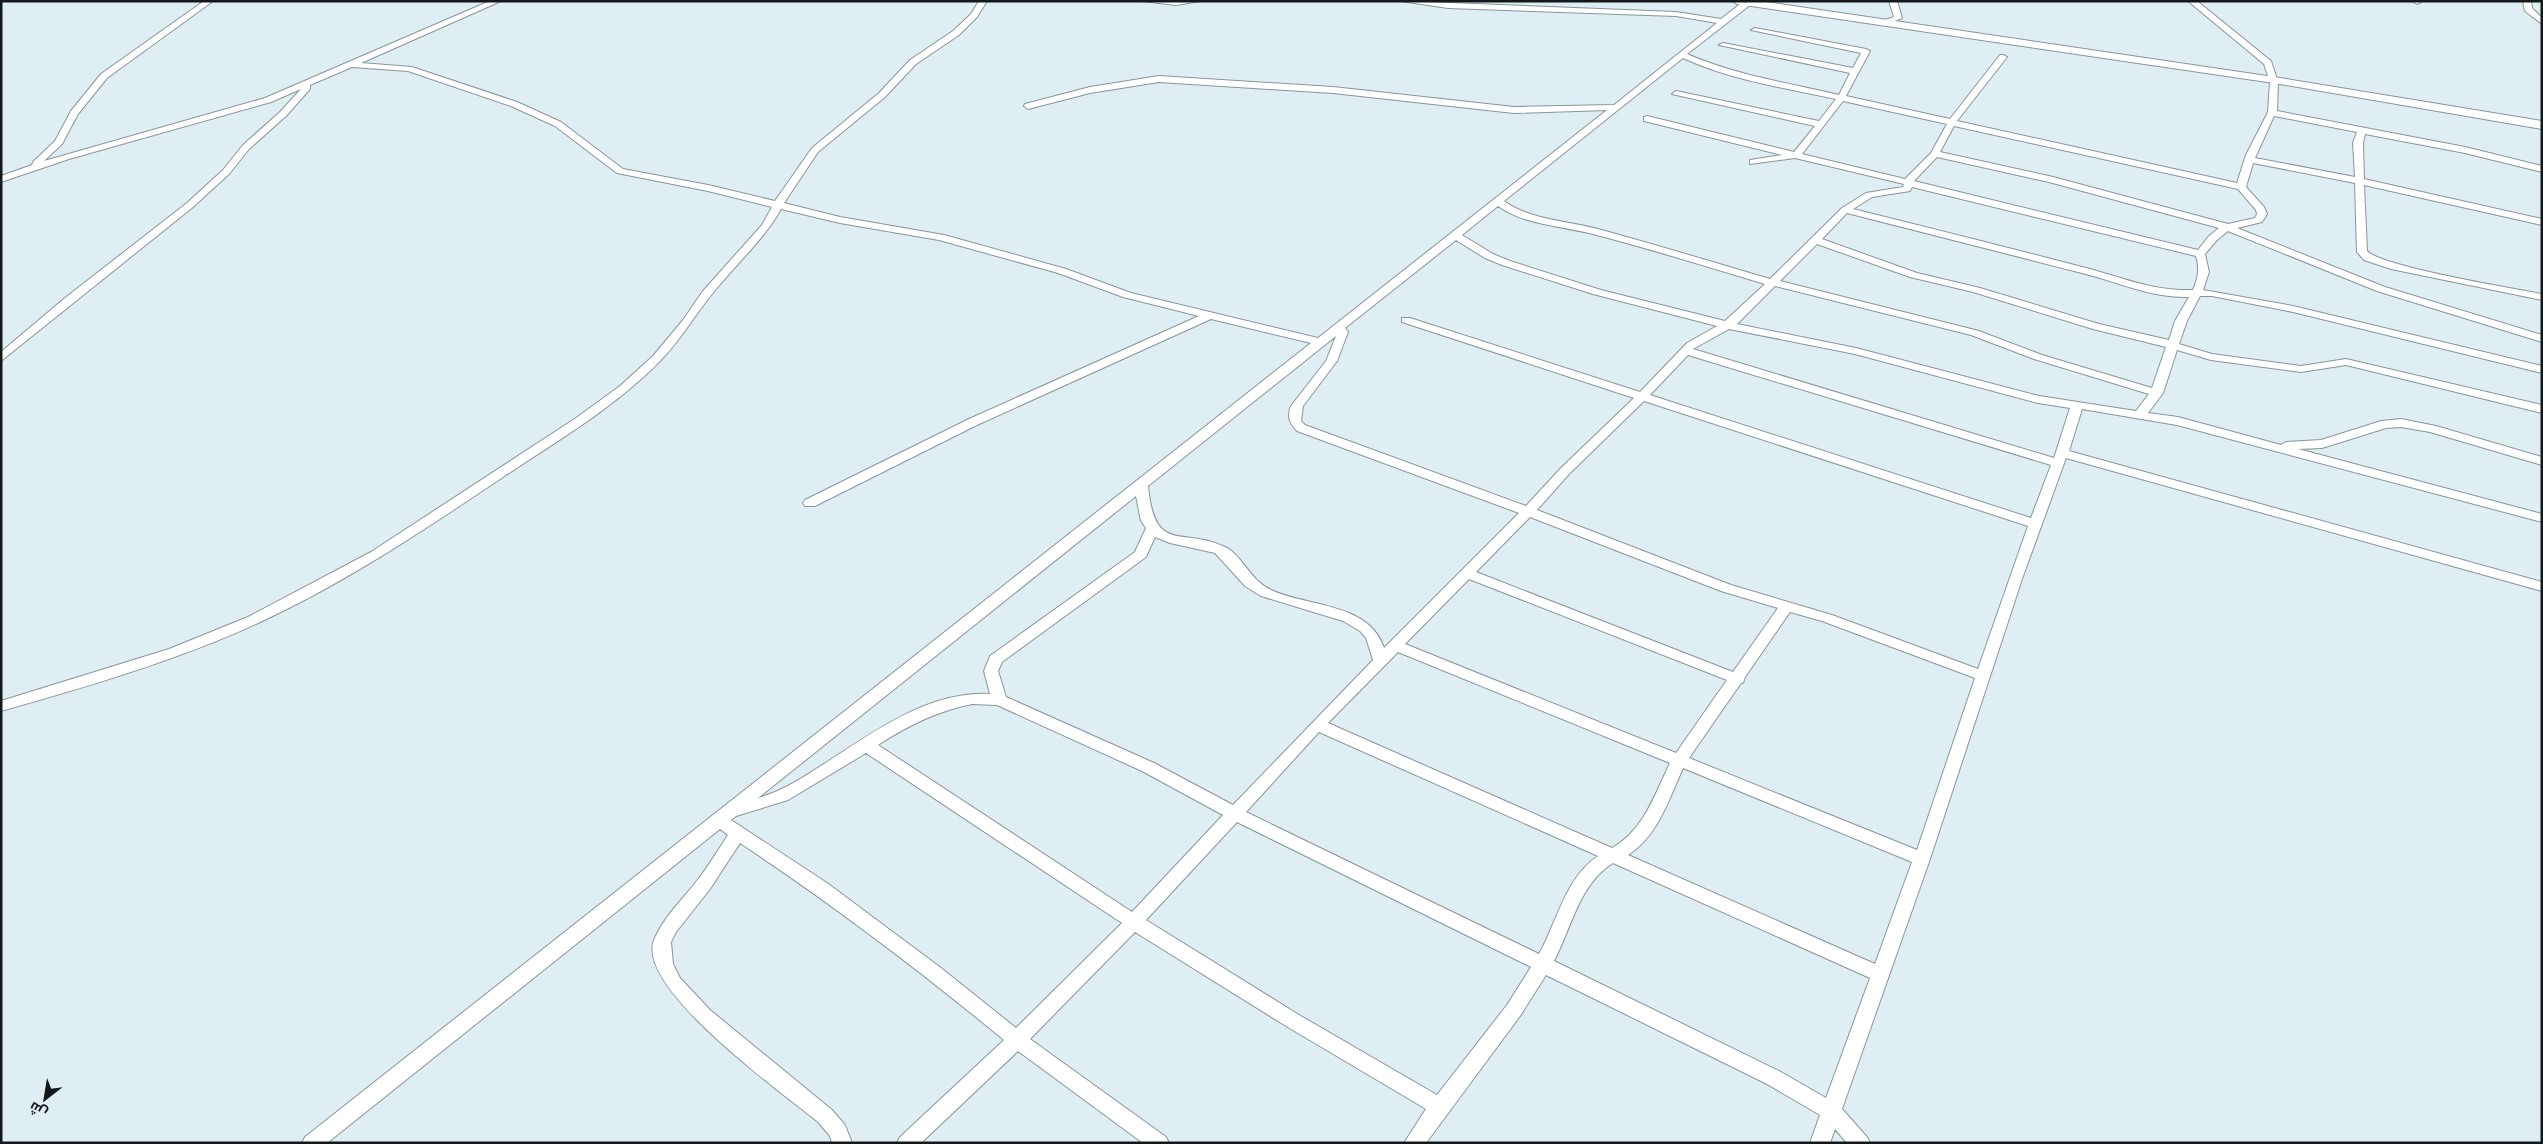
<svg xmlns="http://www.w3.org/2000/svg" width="2543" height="1144" viewBox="0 0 2543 1144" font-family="'Fira Sans',Cairo,sans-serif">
  <rect width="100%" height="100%" fill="#deeef2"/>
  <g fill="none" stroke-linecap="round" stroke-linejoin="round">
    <defs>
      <g id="street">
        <path d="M 204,1 L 213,1 L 107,78 L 78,114 L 62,144 L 44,161 L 265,98 L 490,1 L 501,1 L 361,63 L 412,67 L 517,102 L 561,122 L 623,169 L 708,185 L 775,201 L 812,148 L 879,93 L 910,60 L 953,31 L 971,14 L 979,1 L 987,1 L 977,17 L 959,35 L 916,64 L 885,97 L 818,152 L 784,203 L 840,217 L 944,235 L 1066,269 L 1131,293 L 1318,338 L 1607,110 L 1514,113 L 1333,93 L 1159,82 L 1090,93 L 1028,109 L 1024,106 L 1025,104 L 1090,87 L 1159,76 L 1333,87 L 1514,107 L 1614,105 L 1717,23 L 1676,16 L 1448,8 L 1401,1 L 1676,12 L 1721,19 L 1744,1 L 1749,1 L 1750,5 L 1687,54 C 1735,75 1788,83 1839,95 L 1850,73 L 1719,45 L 1723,43 L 1853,68 L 1861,53 L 1751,30 L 1755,28 L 1866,49 L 1870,51 L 1846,96 L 1950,119 L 2000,55 L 2003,55 L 2007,57 L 1957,121 L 2237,183 L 2246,155 L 2268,112 L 2270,82 L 2264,64 L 2188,1 L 2197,1 L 2271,61 L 2278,82 L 2277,111 L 2465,147 L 2542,166 L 2542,172 L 2465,153 L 2365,134 L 2363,143 L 2364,179 L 2542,219 L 2542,225 L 2364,185 L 2367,251 C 2383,267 2511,288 2542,294 L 2542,300 L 2391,269 L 2364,260 L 2357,252 L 2355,183 L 2253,163 L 2246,187 L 2264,207 L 2267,214 L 2262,222 L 2237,228 L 2385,287 L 2542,335 L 2542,342 L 2377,291 L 2228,231 L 2217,240 L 2205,254 L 2209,272 L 2203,290 L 2293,306 L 2542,366 L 2542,373 L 2293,312 L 2212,296 L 2200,296 L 2187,321 L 2179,344 L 2212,354 L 2301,366 L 2346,359 L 2542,405 L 2542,413 L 2346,365 L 2301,372 L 2211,360 L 2177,350 L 2163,393 L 2148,413 L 2178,417 L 2281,445 L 2286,442 L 2321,440 L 2381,421 L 2401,419 L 2436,426 L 2542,457 L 2542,465 L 2430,432 L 2401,427 L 2386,428 L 2322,448 L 2298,449 L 2542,514 L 2542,522 L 2177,425 L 2082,409 L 2069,451 L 2542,582 L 2542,591 L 2066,458 L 2022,579 L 1930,859 L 1842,1109 L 1867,1137 L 1870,1143 L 1847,1143 L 1835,1129 L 1830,1143 L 1810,1143 L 1820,1115 L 1767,1084 L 1546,975 L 1520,1016 L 1426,1143 L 1404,1143 L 1426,1109 L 1286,1026 L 1135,932 L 1030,1039 L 1166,1137 L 1169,1143 L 1143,1143 L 1018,1051 L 921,1143 L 897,1143 L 900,1137 L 1004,1040 C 919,970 832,904 740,843 L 710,889 L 676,932 L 671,942 L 673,964 L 680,978 L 710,1010 L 832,1110 L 845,1125 L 852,1143 L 832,1143 L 830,1136 L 818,1122 C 784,1094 635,988 654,940 C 663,918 682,900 696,882 C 708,867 718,850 728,835 L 720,829 L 327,1143 L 302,1143 L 305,1137 L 1311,343 L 1211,319 L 977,425 L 815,506 L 805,506 L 803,503 L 805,500 L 969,419 L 1199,316 L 1123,297 L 1058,273 L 939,240 L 840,223 L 781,209 C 763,241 735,265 712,294 C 694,316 680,341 660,361 C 614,408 557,441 503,477 C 424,530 345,583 258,623 C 178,660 86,687 1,711 L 1,701 L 169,649 L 248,617 L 371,552 L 576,418 L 620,386 L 653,356 L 683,320 L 703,291 L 762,225 L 772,207 L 708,191 L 617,173 L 555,126 L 511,106 L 408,71 L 352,67 L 310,85 L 310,89 L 286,116 L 249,149 L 229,174 L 193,207 L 1,361 L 1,352 L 65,298 L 187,203 L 223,170 L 243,145 L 280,112 L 301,89 L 271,102 L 69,159 L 1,182 L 1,176 L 32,165 L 33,162 L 55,141 L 71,111 L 101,74 ZM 1683,58 C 1731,80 1784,88 1836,99 L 1819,121 L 1676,91 L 1672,94 L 1815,126 L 1794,152 L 1647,116 L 1644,117 L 1644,121 L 1782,155 L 1750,160 L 1750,164 L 1795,158 L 1904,184 L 1903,187 L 1866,193 L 1842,208 L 1770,279 C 1713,262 1656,245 1598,229 C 1568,221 1530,220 1504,201 ZM 1843,101 L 1947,124 L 1931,153 L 1905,179 L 1802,154 ZM 2274,116 L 2357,132 L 2353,143 L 2355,177 L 2255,158 ZM 1954,126 L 2238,189 L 2256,210 L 2257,214 L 2255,218 L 2228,224 L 2053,177 L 1940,152 ZM 1937,157 L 2049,182 L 2219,228 L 2209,236 L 2198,250 L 1914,181 ZM 1912,187 L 2196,256 C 2200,269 2198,278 2193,290 C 2150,291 2122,277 2082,267 C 2006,247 1929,228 1853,209 L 1872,197 L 1910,191 ZM 1498,206 C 1524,225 1562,226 1593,234 C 1651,249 1708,267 1765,284 L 1725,321 L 1601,290 L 1510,261 L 1493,254 L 1462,235 ZM 1847,213 C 1926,233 2004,253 2082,273 C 2119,282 2150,298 2189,297 L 2175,321 L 2169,340 L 2099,324 L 1980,288 L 1917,273 L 1822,239 ZM 1456,240 L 1485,258 L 1502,265 L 1593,294 L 1717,326 L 1687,343 L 1640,392 L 1410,318 L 1402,318 L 1402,322 L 1634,398 L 1561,468 L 1526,506 L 1305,425 L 1301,421 L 1303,406 L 1337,361 L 1348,332 L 1345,328 ZM 1817,244 L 1910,277 L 1973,292 L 2093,329 L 2166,347 L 2152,388 L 2042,355 L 1979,331 L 1780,281 ZM 1775,286 L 1971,335 L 2034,359 L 2149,394 L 2136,411 L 2039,396 L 1856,348 L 1737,324 ZM 1729,329 L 1855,354 L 2038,403 L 2070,408 L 2054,458 L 1693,349 ZM 1336,336 L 1326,361 L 1291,406 C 1287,417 1289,422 1297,431 L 1519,513 L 1384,648 C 1369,602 1307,607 1271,590 C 1250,580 1242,556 1227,548 C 1182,525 1155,557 1148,486 ZM 1688,355 L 2051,465 L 2031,518 L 1650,395 ZM 1644,401 L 2028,526 L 1978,669 L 1832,615 L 1731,585 L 1537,510 L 1569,474 ZM 1136,496 L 1141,521 L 1146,528 L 1135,552 L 990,656 L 984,671 L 990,694 C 924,691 869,736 816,769 C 798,781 779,792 758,798 ZM 1530,517 L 1721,591 L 1778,608 L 1733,672 L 1476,572 ZM 1155,537 L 1170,543 L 1215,553 L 1245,586 L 1261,596 L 1343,621 L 1360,631 L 1366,638 L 1373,660 L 1233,805 L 1154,763 L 1006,697 L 998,671 L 1002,662 L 1146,557 ZM 1469,579 L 1727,680 L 1676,753 L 1405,644 ZM 1790,612 L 1822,621 L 1975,678 L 1917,850 L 1689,758 L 1741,683 L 1743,683 L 1745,677 ZM 1398,652 L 1670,763 C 1655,794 1644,830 1612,848 L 1328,723 ZM 972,704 L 997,705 L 1142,771 L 1223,815 L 1132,912 L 878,745 C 907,726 937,711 972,704 ZM 1319,732 L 1598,856 C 1565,878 1557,922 1539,954 L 1246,812 ZM 866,753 L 1122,923 L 1016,1028 L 941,968 L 827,883 L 731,820 L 736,816 L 788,800 ZM 1683,768 L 1912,862 L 1875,964 L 1628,855 C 1658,836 1669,799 1683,768 ZM 1237,822 L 1531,967 L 1507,1005 L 1437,1095 L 1299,1015 L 1146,920 ZM 1613,863 L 1870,978 L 1826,1098 L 1781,1072 L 1554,961 C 1571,929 1579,884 1613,863 Z"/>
        <path d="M 1143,1 L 1200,1 L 1176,5 Z"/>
        <path d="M 1889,1 L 1897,1 L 1902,18 L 1885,25 L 1882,25 L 1882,21 L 1894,17 Z"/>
        <path d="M 2412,1 L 2420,1 L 2421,2 L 2417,4 Z"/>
        <path d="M 2523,1 L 2531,1 L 2532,8 L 2542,18 L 2542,24 L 2525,11 Z"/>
      </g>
      <path id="secondary" d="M 1732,1 L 1760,1 L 2274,77 L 2542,121 L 2542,129 L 2274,83 L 1737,4 Z"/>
    </defs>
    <use href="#street" stroke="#879699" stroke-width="2"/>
    <use href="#secondary" stroke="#879699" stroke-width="2"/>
    <use href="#street" fill="#fff" fill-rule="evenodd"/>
    <use href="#secondary" fill="#fff" fill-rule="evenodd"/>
  </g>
  <rect width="2543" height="1144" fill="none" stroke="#13191a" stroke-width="5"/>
  <g transform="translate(45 1099) rotate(211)" stroke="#deeef2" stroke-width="4" paint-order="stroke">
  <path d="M0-4L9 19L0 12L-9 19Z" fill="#13191a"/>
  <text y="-8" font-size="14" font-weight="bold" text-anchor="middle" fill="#13191a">ش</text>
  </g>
</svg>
